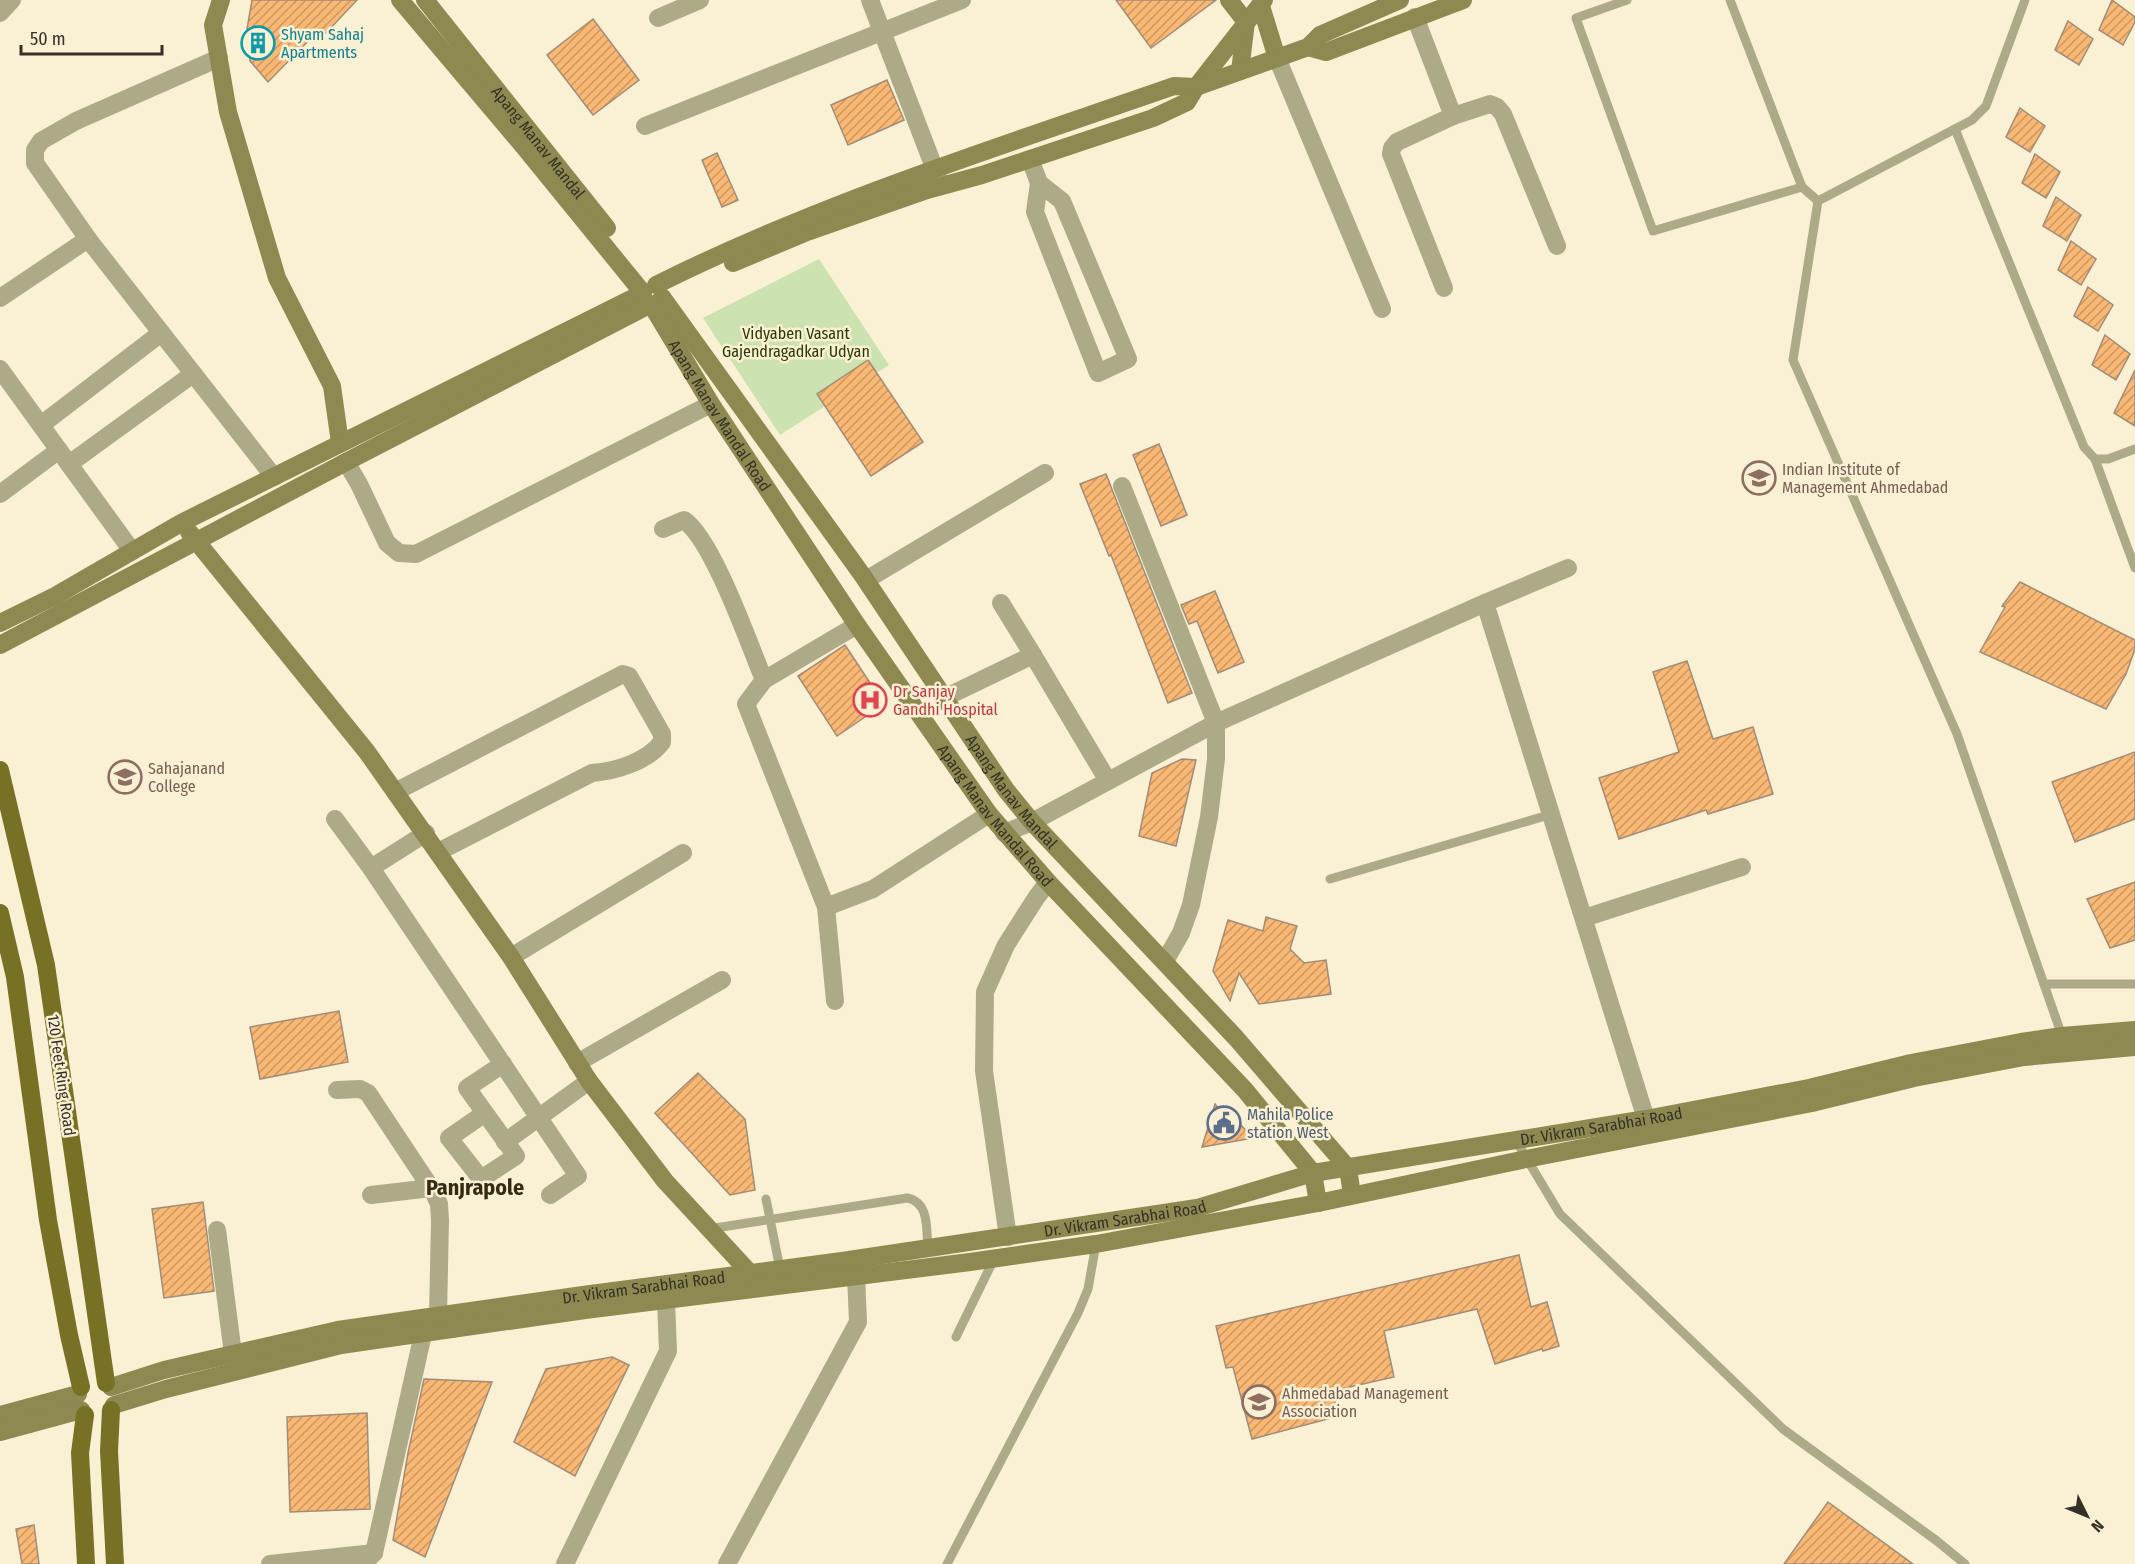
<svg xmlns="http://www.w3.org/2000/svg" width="2135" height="1564" viewBox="0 0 2135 1564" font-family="'Fira Sans Condensed',sans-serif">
  <defs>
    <pattern id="building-hatch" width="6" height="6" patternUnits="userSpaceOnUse" patternTransform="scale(1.5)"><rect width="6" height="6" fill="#fab875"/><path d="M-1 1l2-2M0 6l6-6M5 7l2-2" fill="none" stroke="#cb9660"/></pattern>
  </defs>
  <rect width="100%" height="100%" fill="#faf0d4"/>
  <path fill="#cce2b0" d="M 819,259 L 889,365 L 780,435 L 703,318 Z"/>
  <g fill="url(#building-hatch)" stroke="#a18c78" stroke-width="1.5">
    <path d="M 252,0 L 357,0 L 325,34 L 320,29 L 268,82 L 250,61 L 247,29 Z"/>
    <path d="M 1116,0 L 1216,0 L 1151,48 Z"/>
    <path d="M 2112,0 L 2135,17 L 2135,22 L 2123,45 L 2099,30 Z"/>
    <path d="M 593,19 L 639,80 L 593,115 L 547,55 Z"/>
    <path d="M 2068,21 L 2093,39 L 2079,65 L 2055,50 Z"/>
    <path d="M 887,80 L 904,120 L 848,145 L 831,105 Z"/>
    <path d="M 2020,108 L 2045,126 L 2030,152 L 2006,137 Z"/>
    <path d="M 717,153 L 738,200 L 722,207 L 702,160 Z"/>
    <path d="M 2035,154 L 2060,172 L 2046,198 L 2022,183 Z"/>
    <path d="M 2056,197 L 2081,215 L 2067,241 L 2043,226 Z"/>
    <path d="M 2071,241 L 2096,259 L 2081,285 L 2058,270 Z"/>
    <path d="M 2088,287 L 2113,305 L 2098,331 L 2074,316 Z"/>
    <path d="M 2105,335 L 2130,354 L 2116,380 L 2092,365 Z"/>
    <path d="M 868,360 L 923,442 L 871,476 L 817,394 Z"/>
    <path d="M 2135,370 L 2135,426 L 2114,413 Z"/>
    <path d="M 1159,444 L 1187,515 L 1161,526 L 1133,455 Z"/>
    <path d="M 1106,474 L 1192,693 L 1168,703 L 1111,555 L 1109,556 L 1080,484 Z"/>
    <path d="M 2020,582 L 2135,640 L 2135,649 L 2126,674 L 2106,709 L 1980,652 L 2005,607 L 2002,606 Z"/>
    <path d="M 1215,591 L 1244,662 L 1218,673 L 1197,621 L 1189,624 L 1181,605 Z"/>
    <path d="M 845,645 L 884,704 L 837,736 L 798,676 Z"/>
    <path d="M 1687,661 L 1713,739 L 1753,727 L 1773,794 L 1708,814 L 1706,810 L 1619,839 L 1599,778 L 1679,752 L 1653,672 Z"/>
    <path d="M 2135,752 L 2135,819 L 2075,842 L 2052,782 Z"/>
    <path d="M 1182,759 L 1196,760 L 1176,846 L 1139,836 L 1152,773 Z"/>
    <path d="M 2135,882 L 2135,940 L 2110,948 L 2087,899 Z"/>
    <path d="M 1266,917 L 1297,926 L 1290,949 L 1304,963 L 1326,960 L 1331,994 L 1259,1004 L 1239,973 L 1230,1001 L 1213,971 L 1228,920 L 1263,931 Z"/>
    <path d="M 339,1011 L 348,1062 L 260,1079 L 250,1027 Z"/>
    <path d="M 698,1073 L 745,1119 L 755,1190 L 730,1195 L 655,1113 Z"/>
    <path d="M 1215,1104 L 1219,1109 L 1223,1106 L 1253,1138 L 1202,1147 Z"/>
    <path d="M 203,1202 L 214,1291 L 164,1298 L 152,1209 Z"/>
    <path d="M 1519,1255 L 1531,1307 L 1547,1302 L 1559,1346 L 1543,1351 L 1542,1349 L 1495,1364 L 1477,1309 L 1384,1331 L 1394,1377 L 1332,1391 L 1339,1416 L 1252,1439 L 1233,1367 L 1226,1368 L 1216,1326 Z"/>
    <path d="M 612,1357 L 629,1365 L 575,1476 L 514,1442 L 546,1369 Z"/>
    <path d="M 424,1379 L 492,1382 L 425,1557 L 393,1540 L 408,1453 Z"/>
    <path d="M 367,1413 L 370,1509 L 290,1512 L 287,1417 Z"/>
    <path d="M 1828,1502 L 1913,1564 L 1784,1564 Z"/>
    <path d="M 34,1525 L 39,1564 L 22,1564 L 16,1529 Z"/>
  </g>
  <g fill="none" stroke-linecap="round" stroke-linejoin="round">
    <g stroke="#adab87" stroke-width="9">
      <path d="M 1627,0 L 1576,18 L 1653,231 L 1802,187 L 1730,0"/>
      <path d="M 2025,0 L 1986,106 L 1972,120 L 1818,201 L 1793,360 L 1957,734 L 2062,1036"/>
      <path d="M 1955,129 L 2084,447 L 2095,459 L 2108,459 L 2135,449"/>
      <path d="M 1802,187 L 1818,201"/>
      <path d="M 2095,459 L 2135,568"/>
      <path d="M 1330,879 L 1552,814"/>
      <path d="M 2044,984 L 2135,984"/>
      <path d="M 1516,1141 L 1560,1214 L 1783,1429 L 1937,1541 L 1965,1564"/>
      <path d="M 766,1199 L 780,1269"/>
      <path d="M 709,1229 L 907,1198 C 930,1202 926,1230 928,1249"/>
      <path d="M 956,1337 L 994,1259"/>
      <path d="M 947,1564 L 1078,1313 L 1088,1289 L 1096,1244"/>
    </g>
    <g stroke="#adab87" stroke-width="18">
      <path d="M 870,0 L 940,183"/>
      <path d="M 0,13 L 12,0"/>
      <path d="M 1415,17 L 1453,116 L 1490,104 L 1497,107 L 1503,114 L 1557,246"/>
      <path d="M 658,18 L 700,0"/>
      <path d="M 1277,58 L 1382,309"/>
      <path d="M 645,126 L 962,0"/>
      <path d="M 1030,159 L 1039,183 L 1062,201 L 1128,359 L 1098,373 L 1035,212 L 1039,183"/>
      <path d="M 88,239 L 35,163 L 35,150 L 41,141 L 76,121 L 219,58"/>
      <path d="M 1444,288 L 1391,154 L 1392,148 L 1397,142 L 1453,116"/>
      <path d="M 0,298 L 88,239 L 274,477"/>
      <path d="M 0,369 L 132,551"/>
      <path d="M 41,425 L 161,333"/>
      <path d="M 346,462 L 359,484 L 387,543 L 399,553 L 416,554 L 711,404"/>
      <path d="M 69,464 L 193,374"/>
      <path d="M 1122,486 L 1216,723 L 1216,759 L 1209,817 L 1191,905 L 1181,933 L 1165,961"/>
      <path d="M 0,494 L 59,450"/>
      <path d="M 663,529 L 684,520 C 713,540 749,644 764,680 L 857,625"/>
      <path d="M 866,580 L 1045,473"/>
      <path d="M 1485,603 L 1568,568"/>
      <path d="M 1033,655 L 1108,781"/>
      <path d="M 764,680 L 746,704 L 826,907 L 835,1001"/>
      <path d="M 944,698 L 1033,655 L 1001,603"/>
      <path d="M 395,792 L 623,674 L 629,676 L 662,734 L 662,742 C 647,762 616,771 592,773 L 438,852"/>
      <path d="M 335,819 L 371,868"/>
      <path d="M 426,833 L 371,868 L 578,1176 L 550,1195"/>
      <path d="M 1004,833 L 1032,822 L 1216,723 L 1485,603 L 1646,1119"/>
      <path d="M 826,907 L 873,889 L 989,814"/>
      <path d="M 1584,918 L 1742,867"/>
      <path d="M 511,957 L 683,853"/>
      <path d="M 577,1063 L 722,980"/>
      <path d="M 337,1090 L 360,1089 L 368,1093 L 433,1191 L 439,1204 L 440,1220 L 438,1316"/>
      <path d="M 485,1113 L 449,1138 L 481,1179 L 516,1156 L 467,1088 L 503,1064"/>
      <path d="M 505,1142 L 589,1081"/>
      <path d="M 371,1195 L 431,1188"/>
      <path d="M 217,1230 L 233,1354"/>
      <path d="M 1008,1237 L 984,1071 L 985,992 L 1006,945 L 1036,898 L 1048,882"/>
      <path d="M 270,1564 L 374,1553"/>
      <path d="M 363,1564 L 374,1553 L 423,1334"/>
      <path d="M 565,1564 L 668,1351 L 666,1300"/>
      <path d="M 727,1564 L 858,1322 L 856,1275"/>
    </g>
    <g stroke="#8d8951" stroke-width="18">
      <path d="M 221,0 L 213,25 L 228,112 L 277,278 L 332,386 L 340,443"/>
      <path id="s1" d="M 425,0 L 607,228"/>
      <path d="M 1229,0 L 1246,22 L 1240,71"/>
      <path d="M 1261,6 L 1277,58"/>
      <path d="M 1308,47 L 1326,52 L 1463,0"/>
      <path d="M 733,263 L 807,232 L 927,190 L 982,175 L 1153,118 L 1187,102 L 1196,87 L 1264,0"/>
      <path d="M 656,285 C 822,202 999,147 1174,86 L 1196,87 L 1308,47 L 1320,35 L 1400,0"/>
      <path id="s2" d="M 662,297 L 863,576 L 1006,790 L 1032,822 L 1236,1038 L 1348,1168 L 1352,1195"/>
      <path d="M 189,532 L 367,752 L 511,957 L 589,1081 L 665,1181 L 750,1273 L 751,1281"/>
      <path d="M 0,623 L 55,596 L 181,523 L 643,293 L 525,148 L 400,0"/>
      <path id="s3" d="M 0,645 L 346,462 L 651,304 L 711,404 L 857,625 L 989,814 L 1048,882 L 1245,1090 L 1313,1173 L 1318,1203"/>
      <path id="s4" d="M 111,1387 L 164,1370 L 338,1330 L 583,1295 L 842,1261 L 1197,1208 L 1313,1173 L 1646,1119 L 1809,1088 L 1911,1063 L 2021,1042 L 2062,1036 L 2135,1030"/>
      <path d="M 114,1405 L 166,1389 L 341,1345 L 585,1310 L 970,1262 L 1096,1244 L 1318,1203 L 1526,1159 L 1812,1103 L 1914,1078 L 2024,1057 L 2135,1047"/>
      <path d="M 0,1415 L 78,1394"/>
      <path d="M 0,1432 L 81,1410"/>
    </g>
    <g stroke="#767125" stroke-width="18">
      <path d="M 0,770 L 46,965 L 106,1383"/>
      <path d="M 0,913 L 15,977 L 48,1220 L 69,1335 L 81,1387"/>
      <path d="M 111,1410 L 109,1451 L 115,1564"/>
      <path d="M 85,1415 L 80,1453 L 86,1564"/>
    </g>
  </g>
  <defs>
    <symbol id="building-ring" viewBox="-11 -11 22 22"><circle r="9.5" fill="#faf0d4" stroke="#0f9aa8" stroke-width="1.5"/><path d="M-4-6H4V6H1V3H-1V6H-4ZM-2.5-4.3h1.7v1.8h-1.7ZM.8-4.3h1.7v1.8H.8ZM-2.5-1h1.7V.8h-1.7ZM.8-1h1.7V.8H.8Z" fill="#0f9aa8"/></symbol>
    <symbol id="university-ring" viewBox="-11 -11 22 22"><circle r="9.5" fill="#faf0d4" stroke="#8d6e63" stroke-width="1.5"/><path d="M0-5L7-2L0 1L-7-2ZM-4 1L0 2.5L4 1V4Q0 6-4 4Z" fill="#8d6e63"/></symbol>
    <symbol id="hospital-ring" viewBox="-11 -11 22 22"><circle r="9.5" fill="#faf0d4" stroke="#e0444e" stroke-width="1.5"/><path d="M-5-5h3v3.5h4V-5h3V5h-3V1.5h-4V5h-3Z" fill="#e0444e"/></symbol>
    <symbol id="school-ring" viewBox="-11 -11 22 22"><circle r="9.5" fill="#faf0d4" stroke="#8d6e63" stroke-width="1.5"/><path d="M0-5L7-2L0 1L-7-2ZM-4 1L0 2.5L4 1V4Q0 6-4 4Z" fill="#8d6e63"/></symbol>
    <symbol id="civic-ring" viewBox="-11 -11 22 22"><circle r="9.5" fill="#faf0d4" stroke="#5c6f8a" stroke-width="1.5"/><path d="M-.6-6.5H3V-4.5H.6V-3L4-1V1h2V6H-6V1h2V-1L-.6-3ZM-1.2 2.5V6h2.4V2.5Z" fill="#5c6f8a"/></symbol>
  </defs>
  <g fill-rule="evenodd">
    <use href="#building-ring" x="239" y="24" width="38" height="38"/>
    <use href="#university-ring" x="1740" y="459" width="38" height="38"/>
    <use href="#hospital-ring" x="851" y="681" width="38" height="38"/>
    <use href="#school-ring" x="106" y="758" width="38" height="38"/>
    <use href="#civic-ring" x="1205" y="1104" width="38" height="38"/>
    <use href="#school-ring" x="1240" y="1383" width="38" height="38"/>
  </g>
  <g text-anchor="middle" stroke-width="5" stroke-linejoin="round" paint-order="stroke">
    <g font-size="16" fill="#0d838f" stroke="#faf0d4" text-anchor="start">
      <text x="281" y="40">Shyam Sahaj<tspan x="281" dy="18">Apartments</tspan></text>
    </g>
    <g font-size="16" fill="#353126" stroke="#faf0d4">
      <text dy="6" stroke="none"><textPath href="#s1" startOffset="182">Apang Manav Mandal</textPath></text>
      <text dy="6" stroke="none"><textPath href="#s3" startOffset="866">Apang Manav Mandal Road</textPath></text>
      <text dy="6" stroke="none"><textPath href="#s2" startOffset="606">Apang Manav Mandal</textPath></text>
      <text dy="6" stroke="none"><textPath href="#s3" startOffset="1352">Apang Manav Mandal Road</textPath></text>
      <text transform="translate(62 1075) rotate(82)" y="6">120 Feet Ring Road</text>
      <text dy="6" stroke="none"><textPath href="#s4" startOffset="1515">Dr. Vikram Sarabhai Road</textPath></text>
      <text dy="6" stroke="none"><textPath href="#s4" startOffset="1029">Dr. Vikram Sarabhai Road</textPath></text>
      <text dy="6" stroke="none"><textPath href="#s4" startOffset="543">Dr. Vikram Sarabhai Road</textPath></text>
    </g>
    <g font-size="16" fill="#283b00" stroke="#faf0d4">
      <text x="796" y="339">Vidyaben Vasant<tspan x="796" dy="18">Gajendragadkar Udyan</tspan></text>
    </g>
    <g font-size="16" fill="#785e54" stroke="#faf0d4" text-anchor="start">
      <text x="1782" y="475">Indian Institute of<tspan x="1782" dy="18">Management Ahmedabad</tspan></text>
      <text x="148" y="774">Sahajanand<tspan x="148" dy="18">College</tspan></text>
      <text x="1282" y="1399">Ahmedabad Management<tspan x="1282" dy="18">Association</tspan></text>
    </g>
    <g font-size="16" fill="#be3a42" stroke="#faf0d4" text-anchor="start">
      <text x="893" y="697">Dr Sanjay<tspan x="893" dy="18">Gandhi Hospital</tspan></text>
    </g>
    <g font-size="16" fill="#4e5e75" stroke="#faf0d4" text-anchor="start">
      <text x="1247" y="1120">Mahila Police<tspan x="1247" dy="18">station West</tspan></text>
    </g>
    <g font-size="22" font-weight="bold" fill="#332b14" stroke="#faf0d4">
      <text x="475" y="1195">Panjrapole</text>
    </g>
  </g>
  <g transform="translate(2087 1516) rotate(133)" stroke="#faf0d4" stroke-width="4.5" paint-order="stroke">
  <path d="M0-4.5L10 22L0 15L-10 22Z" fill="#353126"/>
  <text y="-9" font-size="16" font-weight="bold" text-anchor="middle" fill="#353126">N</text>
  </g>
  <path d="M21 45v9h141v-9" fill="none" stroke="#353126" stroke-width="3"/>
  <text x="30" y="45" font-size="18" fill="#353126" stroke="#faf0d4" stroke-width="4.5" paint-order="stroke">50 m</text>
</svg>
